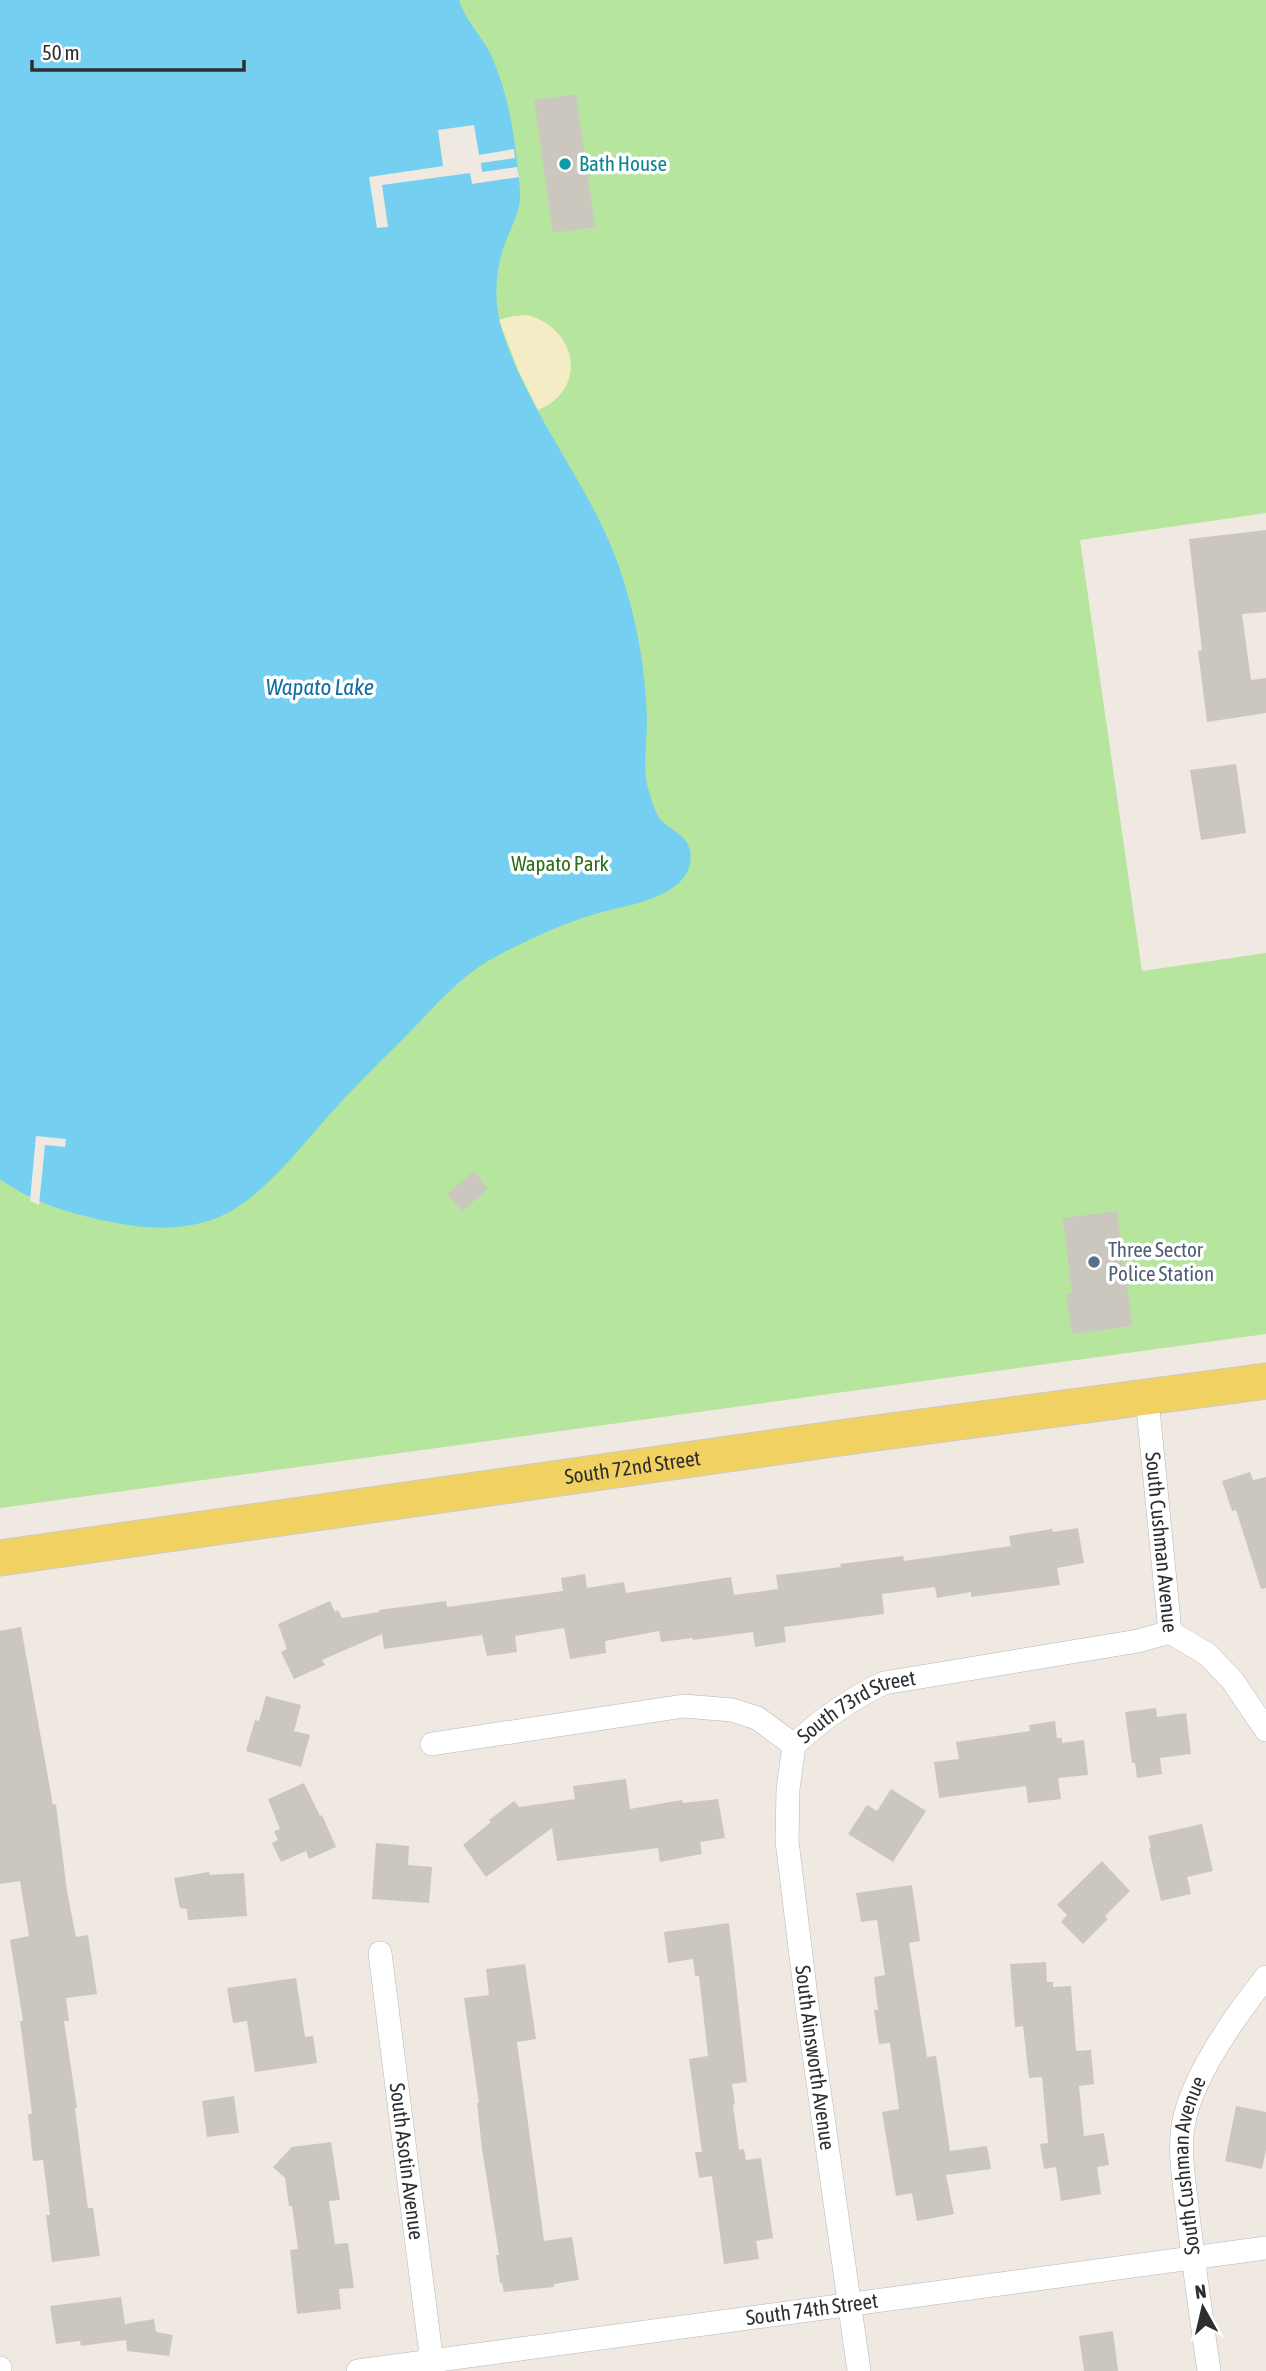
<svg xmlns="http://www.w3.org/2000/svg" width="1266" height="2371" viewBox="0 0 1266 2371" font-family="'Asap Condensed',sans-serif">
  <rect width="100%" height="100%" fill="#efe9e1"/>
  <path fill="#b6e59e" d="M 0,0 L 1266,0 L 1266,513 L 1080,540 L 1142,971 L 1266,953 L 1266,1334 L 0,1508 Z"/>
  <path fill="#f3ecc5" d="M 527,315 C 578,328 588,390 538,410 L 518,370 L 499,320 L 513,316 Z"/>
  <path fill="#75cff0" d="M 0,0 L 459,0 C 465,20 481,35 490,53 C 510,96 516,144 520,191 C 521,211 513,223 506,241 C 494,271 493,305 504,336 C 533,423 598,494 624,582 C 638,626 646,675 647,721 C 647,745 642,769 649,792 C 652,801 656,817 664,823 C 679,835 694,839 690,864 C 687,879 673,889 660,895 C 639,905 614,908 592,915 C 559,925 526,941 495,957 C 462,974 434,1007 409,1033 C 380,1062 350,1091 323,1122 C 295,1154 259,1200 219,1217 C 182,1232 144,1229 106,1221 C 68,1213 32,1202 0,1179 Z"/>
  <g fill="#efe9e1">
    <path d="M 474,125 L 479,155 L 514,149 L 515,158 L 481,163 L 482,172 L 517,167 L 519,177 L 472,184 L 470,173 L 382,185 L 388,227 L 377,228 L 369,177 L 443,166 L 438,130 Z"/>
    <path d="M 36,1136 L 66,1139 L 65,1147 L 45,1145 L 39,1205 L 30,1201 Z"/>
  </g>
  <g fill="#cbc7bf">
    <path d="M 576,94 L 595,227 L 553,233 L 534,100 Z"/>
    <path d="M 1266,530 L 1266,612 L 1242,614 L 1251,680 L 1266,678 L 1266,713 L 1207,722 L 1198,651 L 1202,650 L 1189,539 Z"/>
    <path d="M 1236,764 L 1246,833 L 1201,840 L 1190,770 Z"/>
    <path d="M 474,1171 L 488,1189 L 462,1211 L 447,1194 Z"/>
    <path d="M 1117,1211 L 1132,1326 L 1072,1334 L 1066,1294 L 1072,1293 L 1063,1218 Z"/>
    <path d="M 1250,1472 L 1253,1480 L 1266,1477 L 1266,1588 L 1261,1589 L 1236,1510 L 1232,1511 L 1222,1481 Z"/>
    <path d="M 1078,1528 L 1084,1563 L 1057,1568 L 1060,1585 L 971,1597 L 971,1592 L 937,1598 L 935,1587 L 882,1594 L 884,1614 L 784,1627 L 786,1642 L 755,1647 L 753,1632 L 693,1640 L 692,1638 L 661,1642 L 659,1631 L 605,1641 L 606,1653 L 570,1659 L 564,1628 L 515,1636 L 517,1652 L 487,1656 L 482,1635 L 384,1649 L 382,1634 L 322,1660 L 325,1665 L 294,1679 L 281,1652 L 287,1649 L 278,1624 L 330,1601 L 335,1612 L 338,1610 L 342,1618 L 379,1612 L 379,1610 L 446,1601 L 447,1607 L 563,1591 L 561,1578 L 585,1574 L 587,1588 L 624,1582 L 626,1593 L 731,1577 L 734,1595 L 778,1589 L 776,1575 L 841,1567 L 840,1564 L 903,1556 L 904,1561 L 1011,1546 L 1009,1536 L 1052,1529 L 1053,1532 Z"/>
    <path d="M 21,1627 L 53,1805 L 56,1804 L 67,1891 L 76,1937 L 88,1935 L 97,1994 L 66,1998 L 69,2021 L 64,2021 L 77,2108 L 75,2108 L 85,2187 L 88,2208 L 93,2208 L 100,2256 L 52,2262 L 46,2215 L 50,2215 L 43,2160 L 33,2161 L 28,2114 L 32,2114 L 20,2021 L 23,2021 L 10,1940 L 29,1936 L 20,1881 L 0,1884 L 0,1631 Z"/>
    <path d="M 266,1696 L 301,1705 L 294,1731 L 310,1735 L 301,1767 L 246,1751 L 255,1720 L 259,1721 Z"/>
    <path d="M 1156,1708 L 1157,1717 L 1186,1713 L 1191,1754 L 1160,1758 L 1162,1774 L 1137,1778 L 1135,1763 L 1132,1763 L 1125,1712 Z"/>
    <path d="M 1055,1721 L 1057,1738 L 1062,1738 L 1062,1743 L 1084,1740 L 1088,1775 L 1058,1778 L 1061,1799 L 1028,1803 L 1026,1786 L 939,1798 L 934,1762 L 959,1759 L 956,1742 L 1030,1731 L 1029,1725 Z"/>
    <path d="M 626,1779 L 630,1809 L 682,1800 L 683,1803 L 718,1799 L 725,1838 L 700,1842 L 702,1854 L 660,1862 L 658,1848 L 557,1861 L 552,1828 L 486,1877 L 463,1845 L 491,1822 L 489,1820 L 514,1801 L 519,1807 L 575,1799 L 573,1786 Z"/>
    <path d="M 304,1783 L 320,1816 L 322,1815 L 336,1847 L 309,1859 L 306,1851 L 281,1862 L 272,1843 L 278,1840 L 274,1831 L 280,1829 L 268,1799 Z"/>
    <path d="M 891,1789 L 926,1811 L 893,1862 L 848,1834 L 867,1805 L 877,1811 Z"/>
    <path d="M 1202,1824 L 1213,1871 L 1187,1877 L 1191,1894 L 1161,1901 L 1149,1848 L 1151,1847 L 1148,1836 Z"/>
    <path d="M 376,1843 L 409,1846 L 408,1865 L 432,1867 L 429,1903 L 372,1899 Z"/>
    <path d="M 1102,1861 L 1130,1891 L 1105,1916 L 1108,1919 L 1083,1944 L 1061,1922 L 1067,1915 L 1057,1905 Z"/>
    <path d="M 209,1872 L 210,1875 L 244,1873 L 247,1916 L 188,1920 L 187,1909 L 180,1908 L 174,1878 Z"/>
    <path d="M 912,1885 L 920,1941 L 909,1943 L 927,2057 L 936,2056 L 950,2151 L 987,2146 L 991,2169 L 946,2175 L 954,2214 L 917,2221 L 912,2193 L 896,2196 L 882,2112 L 899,2109 L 890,2043 L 879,2044 L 874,2010 L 878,2010 L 874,1977 L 885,1975 L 877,1920 L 861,1922 L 856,1893 Z"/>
    <path d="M 729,1923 L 747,2082 L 732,2084 L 735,2104 L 733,2105 L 739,2150 L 744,2149 L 746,2160 L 761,2158 L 773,2238 L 756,2241 L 759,2259 L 724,2264 L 712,2176 L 699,2178 L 695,2152 L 702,2152 L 689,2059 L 708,2056 L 699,1976 L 695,1976 L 693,1959 L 668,1963 L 664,1932 Z"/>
    <path d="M 1046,1962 L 1047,1982 L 1053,1982 L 1053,1987 L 1071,1986 L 1076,2051 L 1091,2050 L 1094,2084 L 1079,2086 L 1084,2136 L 1104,2133 L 1109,2165 L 1097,2167 L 1101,2194 L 1061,2201 L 1056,2167 L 1044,2169 L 1040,2144 L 1048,2143 L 1042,2077 L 1029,2078 L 1023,2026 L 1015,2027 L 1010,1964 Z"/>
    <path d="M 525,1964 L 536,2039 L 517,2042 L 544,2241 L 572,2237 L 579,2280 L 554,2284 L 554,2287 L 504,2292 L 502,2283 L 500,2283 L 496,2255 L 499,2255 L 482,2149 L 477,2103 L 479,2103 L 464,1998 L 489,1995 L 486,1969 Z"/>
    <path d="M 296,1978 L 305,2037 L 313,2036 L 317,2063 L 255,2072 L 247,2021 L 233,2023 L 227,1988 Z"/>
    <path d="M 234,2096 L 239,2133 L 207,2137 L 202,2101 Z"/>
    <path d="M 1236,2106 L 1266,2112 L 1266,2150 L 1262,2169 L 1225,2161 Z"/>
    <path d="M 331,2142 L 340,2200 L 329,2201 L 335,2244 L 348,2243 L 354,2288 L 339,2289 L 341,2309 L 297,2314 L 290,2250 L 298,2249 L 292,2206 L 289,2206 L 285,2178 L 273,2167 L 292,2147 Z"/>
    <path d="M 121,2297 L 125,2324 L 154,2319 L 156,2332 L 173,2335 L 169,2356 L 127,2351 L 126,2340 L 81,2346 L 80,2341 L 56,2344 L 50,2306 Z"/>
    <path d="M 1113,2331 L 1118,2371 L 1084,2371 L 1079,2336 Z"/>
  </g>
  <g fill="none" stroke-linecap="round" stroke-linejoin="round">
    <defs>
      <g id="minor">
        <path id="s1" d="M 1147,1398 L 1170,1632"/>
        <path d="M 1170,1632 L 1207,1654 L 1232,1680 L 1266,1730"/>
        <path d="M 432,1744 L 684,1706 L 732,1710 L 757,1718 L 794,1745"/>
        <path id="s2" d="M 794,1745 L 788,1789 L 787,1841 L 807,2005 L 859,2371"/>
        <path id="s3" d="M 794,1745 C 822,1719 850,1699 884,1683 L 1138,1641 L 1170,1632"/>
        <path id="s4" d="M 380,1953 L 433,2371"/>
        <path d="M 0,2368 L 0,2371"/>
        <path id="s5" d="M 358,2371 L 1266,2248"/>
        <path id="s6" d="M 1209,2371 C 1201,2316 1193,2261 1187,2206 C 1184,2181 1179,2152 1183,2126 C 1191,2078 1236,2015 1266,1977"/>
      </g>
      <g id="primary">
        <path id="s7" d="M 0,1558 L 861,1435 L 1266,1381"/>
      </g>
    </defs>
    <use href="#minor" stroke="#b4b7c1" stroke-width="24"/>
    <use href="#primary" stroke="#c9c9c9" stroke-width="37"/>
    <use href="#minor" stroke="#fff" stroke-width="23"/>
    <use href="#primary" stroke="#f2d163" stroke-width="35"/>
  </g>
  <circle fill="#0f9aa8" stroke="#fff" stroke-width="2.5" cx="565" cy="164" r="7"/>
  <circle fill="#5c6f8a" stroke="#fff" stroke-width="2.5" cx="1094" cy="1262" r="7"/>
  <g text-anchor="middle" stroke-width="7" stroke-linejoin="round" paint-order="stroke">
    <g font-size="21" fill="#0d838f" stroke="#fff" text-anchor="start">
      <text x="579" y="171">Bath House</text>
    </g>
    <g font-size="21" fill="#2c6e1b" stroke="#fff">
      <text x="560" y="871">Wapato Park</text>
    </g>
    <g font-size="21" fill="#4e5e75" stroke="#fff" text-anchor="start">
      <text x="1108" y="1257">Three Sector<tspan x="1108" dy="24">Police Station</tspan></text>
    </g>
    <g font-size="21" fill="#2e2e2e" stroke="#fff">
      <text dy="7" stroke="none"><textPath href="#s7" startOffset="639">South 72nd Street</textPath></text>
      <text dy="7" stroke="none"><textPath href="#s1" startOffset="145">South Cushman Avenue</textPath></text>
      <text dy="7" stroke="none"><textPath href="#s3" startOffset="75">South 73rd Street</textPath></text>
      <text dy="7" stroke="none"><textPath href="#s2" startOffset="315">South Ainsworth Avenue</textPath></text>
      <text dy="7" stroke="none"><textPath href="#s4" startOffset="210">South Asotin Avenue</textPath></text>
      <text dy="7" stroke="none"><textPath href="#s6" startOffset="208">South Cushman Avenue</textPath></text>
      <text dy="7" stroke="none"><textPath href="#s5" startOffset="458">South 74th Street</textPath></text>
    </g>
    <g font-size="23" font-style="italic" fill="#0d6fa3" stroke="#fff">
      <text x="320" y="695">Wapato Lake</text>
    </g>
  </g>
  <g transform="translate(1203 2308) rotate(352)" stroke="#ffffff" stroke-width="5" paint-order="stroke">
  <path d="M0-5L12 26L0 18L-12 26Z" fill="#2e2e2e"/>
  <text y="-10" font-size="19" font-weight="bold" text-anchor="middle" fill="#2e2e2e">N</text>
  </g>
  <path d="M32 60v10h212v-10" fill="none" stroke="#2e2e2e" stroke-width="3.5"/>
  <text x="42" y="60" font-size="21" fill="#2e2e2e" stroke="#ffffff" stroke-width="5" paint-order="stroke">50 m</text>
</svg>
